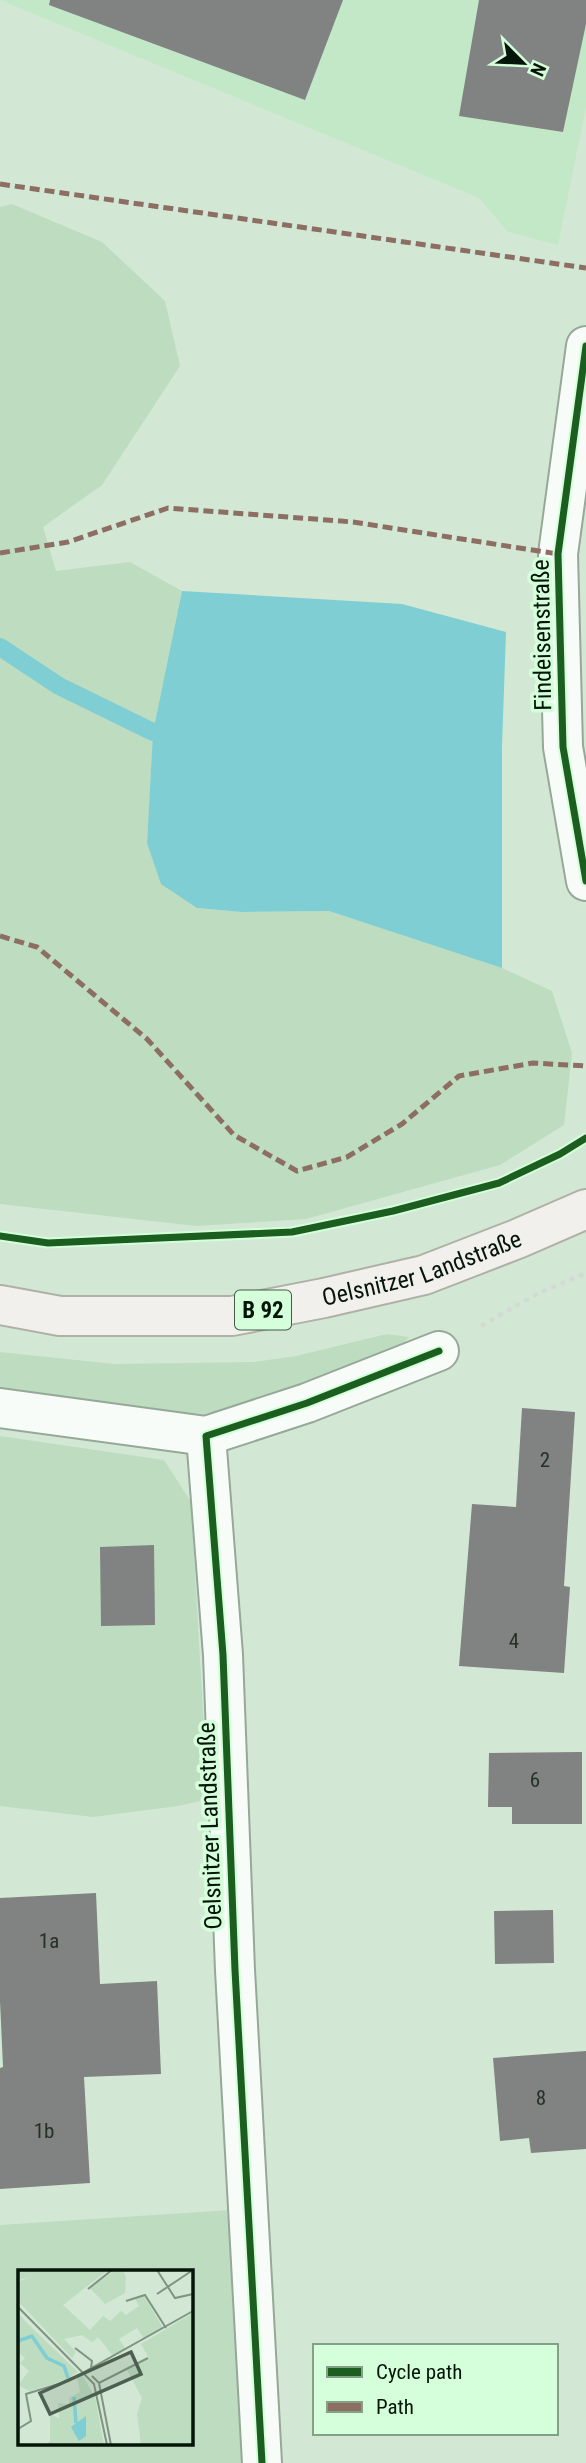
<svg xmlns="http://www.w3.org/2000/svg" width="586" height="2463" viewBox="0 0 586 2463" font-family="'Roboto Condensed',sans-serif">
  <rect width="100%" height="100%" fill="#d2e8d4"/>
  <path fill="#c3e8c8" d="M 0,0 L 586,0 L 586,107 L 558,245 L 508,232 L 479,198 Z"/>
  <g fill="#bddcc0" fill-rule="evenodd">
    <path d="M 12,204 L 102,242 L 165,301 L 180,366 L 102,485 L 43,527 L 56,571 L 130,562 L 182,591 L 153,732 L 147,843 L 197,908 L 242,912 L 329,911 L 502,968 L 552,991 L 572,1053 L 564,1125 L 500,1165 L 306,1219 L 196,1226 L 0,1204 L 0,207 Z"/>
    <path d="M 387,1334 L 409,1337 L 396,1353 L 319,1389 L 189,1417 L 0,1398 L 0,1352 L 114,1364 L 254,1362 L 296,1356 Z"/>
    <path d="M 0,1436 L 164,1460 L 191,1502 L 208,1799 L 178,1806 L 93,1817 L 0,1806 Z"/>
    <path d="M 231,2210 L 246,2463 L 0,2463 L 0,2225 ZM 19,2272 L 191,2272 L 191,2444 L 19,2444 Z"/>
  </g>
  <path fill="#7eced3" d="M 182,591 L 402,604 L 506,632 L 502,746 L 502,968 L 329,911 L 242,912 L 197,908 L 161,884 L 147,843 L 153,732 Z"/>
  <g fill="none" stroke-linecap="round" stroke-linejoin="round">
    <path stroke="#7eced3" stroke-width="18" d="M 0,647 L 59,686 L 153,732"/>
  </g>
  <g fill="#818282">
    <path d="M 50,0 L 343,0 L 305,100 L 49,5 Z"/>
    <path d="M 479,0 L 586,0 L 586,24 L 563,132 L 459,116 Z"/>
    <path d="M 522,1408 L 575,1412 L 564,1586 L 570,1587 L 564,1673 L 459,1666 L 472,1504 L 516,1507 Z"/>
    <path d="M 154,1545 L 155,1625 L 101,1626 L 100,1547 Z"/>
    <path d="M 582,1752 L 582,1824 L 512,1824 L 512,1807 L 488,1807 L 489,1753 Z"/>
    <path d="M 96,1893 L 100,1984 L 157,1981 L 161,2074 L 84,2077 L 90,2183 L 0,2189 L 0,2068 L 3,2067 L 0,2001 L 0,1898 Z"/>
    <path d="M 553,1910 L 554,1963 L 495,1964 L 494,1911 Z"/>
    <path d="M 586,2051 L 586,2149 L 531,2153 L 529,2138 L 500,2141 L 493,2058 Z"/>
  </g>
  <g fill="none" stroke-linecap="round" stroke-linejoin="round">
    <defs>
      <g id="street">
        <path d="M 586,346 L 558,554 L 563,747 L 586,881"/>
        <path d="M 0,1408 L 206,1436"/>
        <path d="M 262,2463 L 235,1970 L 223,1655 L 206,1436 L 307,1403 L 439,1351"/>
      </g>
      <g id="primary">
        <path id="s1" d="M 0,1305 L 60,1316 L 232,1316 L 324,1298 L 424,1275 L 517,1239 L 586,1209"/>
      </g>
    </defs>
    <use href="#street" stroke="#96a898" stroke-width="42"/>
    <use href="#primary" stroke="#afb1a6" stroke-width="42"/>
    <path stroke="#d3dad4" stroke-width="4.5" stroke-dasharray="5 5" stroke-linecap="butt" d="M 481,1326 L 535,1295 L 586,1273"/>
    <use href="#street" stroke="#f8fcf9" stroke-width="38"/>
    <use href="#primary" stroke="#f1f0ec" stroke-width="38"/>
    <g stroke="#8d6e63" stroke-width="5" stroke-dasharray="10 5" stroke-linecap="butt">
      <path d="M 0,184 L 586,268"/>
      <path d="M 0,553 L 68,542 L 168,508 L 353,522 L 558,554"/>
      <path d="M 0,936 L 37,947 L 147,1039 L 234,1135 L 297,1171 L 347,1157 L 402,1124 L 459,1076 L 533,1063 L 586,1066"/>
    </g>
    <defs>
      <g id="cycleway">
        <path d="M 586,346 L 558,554 L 563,747 L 586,881"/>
        <path d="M 0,1236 L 48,1243 L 292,1232 L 393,1211 L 499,1183 L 560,1154 L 586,1138"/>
        <path d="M 262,2463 L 235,1970 L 223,1655 L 206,1436 L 307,1403 L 439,1351"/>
      </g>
    </defs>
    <use href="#cycleway" stroke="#d5ffda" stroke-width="11"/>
    <use href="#cycleway" stroke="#1b5e20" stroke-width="7"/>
  </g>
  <g text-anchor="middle" stroke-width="7" stroke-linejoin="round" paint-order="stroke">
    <g font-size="21" fill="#253027">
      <text x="545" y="1467">2</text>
      <text x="514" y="1648">4</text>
      <text x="535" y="1787">6</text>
      <text x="49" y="1948">1a</text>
      <text x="541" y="2105">8</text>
      <text x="44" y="2138">1b</text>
    </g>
    <rect fill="#d5ffda" stroke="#445b48" stroke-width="2" x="235" y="1290.5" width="56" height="39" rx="5"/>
    <g font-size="23" font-weight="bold" fill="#061509">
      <text x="263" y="1318">B 92</text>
    </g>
    <g font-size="24" fill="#061509" stroke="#d5ffda">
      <text transform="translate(542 635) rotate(-91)" y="8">Findeisenstraße</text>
      <text dy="8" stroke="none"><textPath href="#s1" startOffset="429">Oelsnitzer Landstraße</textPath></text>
      <text transform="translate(210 1826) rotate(-92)" y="8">Oelsnitzer Landstraße</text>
    </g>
  </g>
  <g transform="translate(18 2270)">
    <rect width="175" height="175" fill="#d2e8d4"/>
    <path d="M 0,0 L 90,0 L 45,35 L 72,60 L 85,46 L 92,51 L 103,41 L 108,45 L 121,36 L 117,29 L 125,24 L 145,58 L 126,69 L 119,58 L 101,69 L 108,79 L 95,86 L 80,67 L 74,72 L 64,65 L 46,69 L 58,82 L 54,88 L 0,31 L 0,12 L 12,7 L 0,10 ZM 97,0 L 105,0 L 108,7 L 107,23 L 87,34 L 72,18 ZM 0,43 L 8,52 L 60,102 L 48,110 L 11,121 L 0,115 L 11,101 L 2,93 L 7,88 L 0,82 ZM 175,43 L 175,175 L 123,175 L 119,144 L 124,128 L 109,100 L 131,88 L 123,74 ZM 64,105 L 77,127 L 86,175 L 27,175 L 32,171 L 32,144 L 41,148 L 40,133 L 51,134 L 51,128 L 62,122 L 59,108 Z" fill="#bddcc0"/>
    <path d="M 68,146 L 68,166 L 61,171 L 53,157 Z" fill="#7eced3"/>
    <path fill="none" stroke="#7eced3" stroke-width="3.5" d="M 0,71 L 14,66 L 29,88 L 46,96 L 50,108M 56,127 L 58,153"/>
    <path fill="none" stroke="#809483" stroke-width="2" d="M 139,0 L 157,28 L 175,24M 70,19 L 94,0M 139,24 L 175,0M 108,31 L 127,25 L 148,58M 0,37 L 76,114 L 89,175M 57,78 L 74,91 L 73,98M 74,106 L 81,113 L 130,88M 81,113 L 93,175M 0,159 L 13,151 L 8,124 L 50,111 L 175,41"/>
    <path fill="#4d5f50" fill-opacity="0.15" stroke="#4d5f50" stroke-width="3.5" d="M 113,82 L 123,104 L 32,144 L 22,123 Z"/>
    <rect width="175" height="175" fill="none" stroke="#061509" stroke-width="3.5"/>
  </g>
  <rect x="313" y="2344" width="245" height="91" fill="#d5ffda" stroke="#82a186" stroke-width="2"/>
  <rect x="327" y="2367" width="35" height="10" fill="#1b5e20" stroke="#82a186" stroke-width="2"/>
  <text x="376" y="2379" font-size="21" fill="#061509">Cycle path</text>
  <rect x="327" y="2402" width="35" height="10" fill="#8d6e63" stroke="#82a186" stroke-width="2"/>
  <text x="376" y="2414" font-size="21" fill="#061509">Path</text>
  <g transform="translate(523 63) rotate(114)" stroke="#d5ffda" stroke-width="5" paint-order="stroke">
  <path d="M0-5L12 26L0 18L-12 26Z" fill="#061509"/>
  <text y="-10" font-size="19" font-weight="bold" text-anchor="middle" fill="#061509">N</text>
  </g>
</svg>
